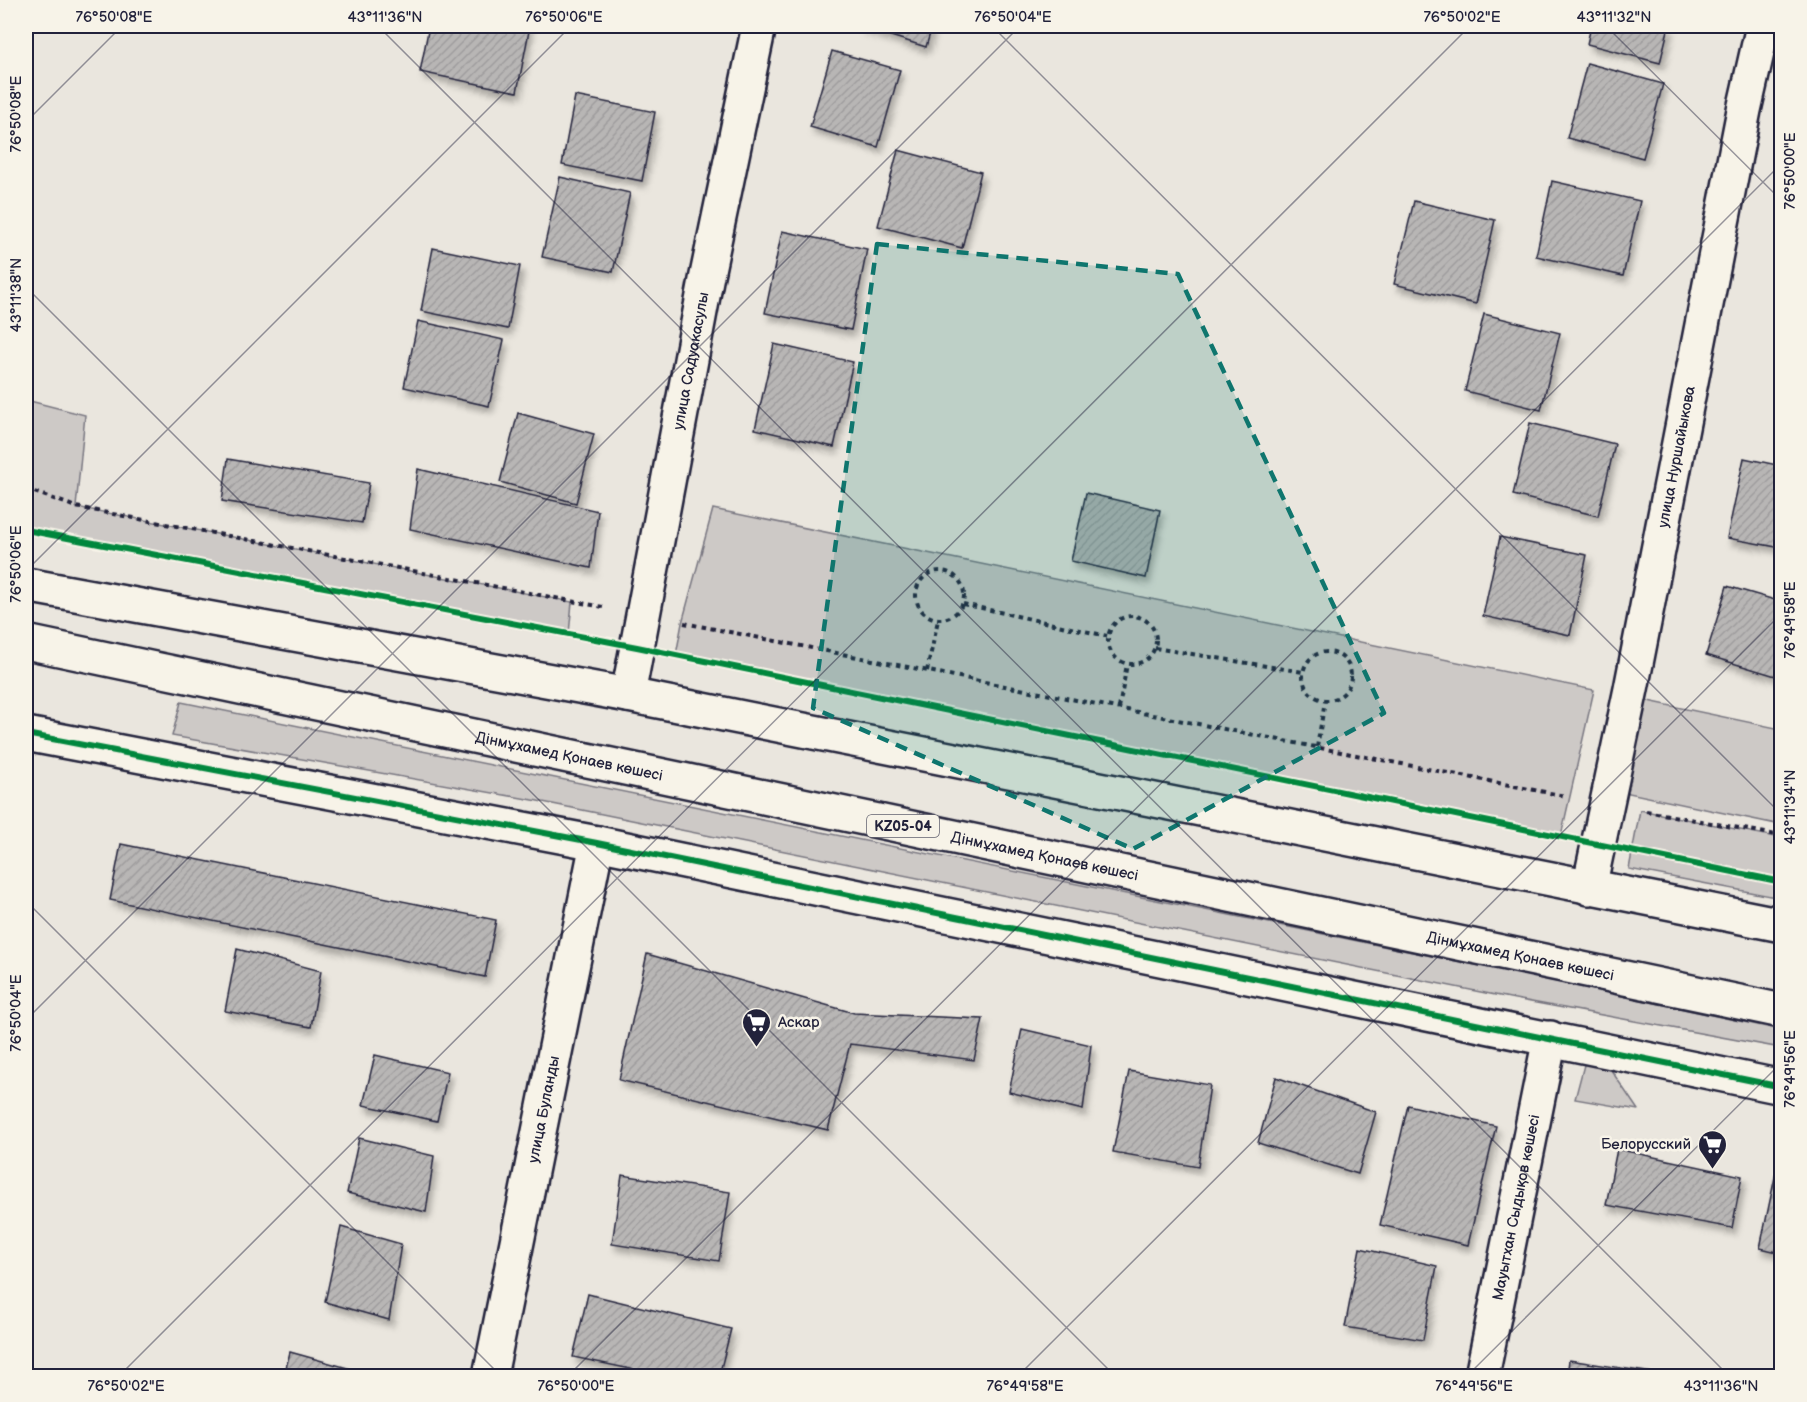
<svg xmlns="http://www.w3.org/2000/svg" width="1807" height="1402" viewBox="0 0 1807 1402" font-family="'Balsamiq Sans',sans-serif">
  <defs>
    <pattern id="building-hatch" width="6" height="6" patternUnits="userSpaceOnUse" patternTransform="scale(1.5)"><rect width="6" height="6" fill="#b8b6b5"/><path d="M-1 1l2-2M0 6l6-6M5 7l2-2" fill="none" stroke="#9e9c9d"/></pattern>
    <filter id="shadow"><feDropShadow dx="3.5" dy="6" stdDeviation="3" flood-color="#0004"/></filter>
  </defs>
  <rect width="100%" height="100%" fill="#eae6de"/>
  <filter id="ink" filterUnits="userSpaceOnUse"><feTurbulence type="fractalNoise" baseFrequency=".0167" numOctaves="2"/><feDisplacementMap in="SourceGraphic" scale="12" xChannelSelector="R" yChannelSelector="G"/><feConvolveMatrix kernelMatrix="1 2 1 2 8 2 1 2 1" color-interpolation-filters="sRGB"/></filter>
  <g filter="url(#ink)">
    <g fill="#cdc9c6" stroke="#787680" stroke-width="1.5">
      <path d="M 26,400 L 85,415 L 76,507 L 572,602 L 569,634 L 26,530 Z"/>
      <path d="M 713,509 L 1594,690 L 1561,836 L 676,655 L 682,623 Z"/>
      <path d="M 1629,697 L 1781,729 L 1781,825 L 1610,789 Z"/>
      <path d="M 181,702 L 1520,974 L 1781,1030 L 1781,1048 L 1515,999 L 533,800 L 172,736 Z"/>
      <path d="M 1640,810 L 1781,838 L 1781,898 L 1629,869 Z"/>
      <path d="M 1585,1061 L 1607,1064 L 1638,1110 L 1575,1099 Z"/>
    </g>
    <g fill="url(#building-hatch)" stroke="#22223b" stroke-width="1.5" filter="url(#shadow)">
      <path d="M 429,26 L 530,26 L 517,92 L 420,72 Z"/>
      <path d="M 859,26 L 932,26 L 926,47 Z"/>
      <path d="M 1591,26 L 1669,26 L 1660,63 L 1587,44 Z"/>
      <path d="M 832,51 L 900,70 L 878,147 L 810,127 Z"/>
      <path d="M 1587,63 L 1663,84 L 1643,158 L 1567,138 Z"/>
      <path d="M 575,96 L 655,112 L 642,181 L 562,165 Z"/>
      <path d="M 898,150 L 981,172 L 962,248 L 878,226 Z"/>
      <path d="M 560,177 L 630,193 L 613,272 L 542,257 Z"/>
      <path d="M 1552,181 L 1640,201 L 1623,276 L 1536,256 Z"/>
      <path d="M 1414,201 L 1495,220 L 1476,304 L 1394,284 Z"/>
      <path d="M 782,231 L 867,249 L 851,330 L 765,313 Z"/>
      <path d="M 433,248 L 520,266 L 508,329 L 421,311 Z"/>
      <path d="M 1484,314 L 1560,333 L 1541,410 L 1465,391 Z"/>
      <path d="M 418,321 L 504,340 L 489,406 L 404,387 Z"/>
      <path d="M 774,344 L 853,362 L 834,447 L 755,429 Z"/>
      <path d="M 518,413 L 594,434 L 576,503 L 500,482 Z"/>
      <path d="M 1530,423 L 1615,444 L 1598,516 L 1513,495 Z"/>
      <path d="M 1744,458 L 1782,466 L 1782,548 L 1727,538 Z"/>
      <path d="M 228,459 L 369,483 L 362,523 L 222,501 Z"/>
      <path d="M 418,469 L 598,511 L 591,568 L 410,529 Z"/>
      <path d="M 1086,493 L 1160,510 L 1146,578 L 1071,561 Z"/>
      <path d="M 1500,537 L 1587,555 L 1570,635 L 1483,616 Z"/>
      <path d="M 1727,586 L 1782,602 L 1782,678 L 1706,655 Z"/>
      <path d="M 121,844 L 496,920 L 485,977 L 110,900 Z"/>
      <path d="M 237,949 L 321,971 L 311,1027 L 225,1011 Z"/>
      <path d="M 647,954 L 854,1013 L 983,1019 L 974,1060 L 850,1044 L 828,1130 L 619,1080 Z"/>
      <path d="M 1022,1029 L 1091,1045 L 1083,1110 L 1009,1092 Z"/>
      <path d="M 375,1055 L 448,1072 L 437,1121 L 363,1105 Z"/>
      <path d="M 1129,1071 L 1210,1085 L 1198,1167 L 1113,1152 Z"/>
      <path d="M 1276,1077 L 1376,1112 L 1358,1174 L 1258,1143 Z"/>
      <path d="M 1408,1105 L 1496,1126 L 1468,1245 L 1380,1225 Z"/>
      <path d="M 359,1138 L 434,1156 L 426,1212 L 347,1193 Z"/>
      <path d="M 1617,1149 L 1742,1176 L 1732,1228 L 1606,1205 Z"/>
      <path d="M 1776,1172 L 1782,1173 L 1782,1253 L 1760,1248 Z"/>
      <path d="M 622,1175 L 730,1192 L 719,1261 L 612,1244 Z"/>
      <path d="M 341,1227 L 401,1244 L 389,1320 L 325,1302 Z"/>
      <path d="M 1360,1248 L 1437,1266 L 1423,1340 L 1345,1327 Z"/>
      <path d="M 588,1294 L 731,1329 L 719,1376 L 664,1376 L 573,1357 Z"/>
      <path d="M 290,1352 L 355,1370 L 354,1376 L 284,1376 Z"/>
      <path d="M 1569,1360 L 1654,1373 L 1653,1376 L 1567,1376 Z"/>
    </g>
    <g fill="none" stroke-linecap="round" stroke-linejoin="round">
      <defs>
        <g id="minor">
          <path id="s1" d="M 628,695 L 706,280 L 759,26"/>
          <path d="M 26,734 L 597,843 L 1782,1087"/>
          <path id="s2" d="M 1589,888 L 1631,689 L 1744,110 L 1763,26"/>
          <path id="s3" d="M 490,1376 L 597,843"/>
          <path id="s4" d="M 1482,1376 L 1550,1038"/>
        </g>
        <g id="primary">
          <path d="M 26,585 L 628,695 L 1782,925"/>
          <path id="s5" d="M 26,642 L 1782,1011"/>
        </g>
      </defs>
      <use href="#minor" stroke="#22223b" stroke-width="38"/>
      <use href="#primary" stroke="#22223b" stroke-width="38"/>
      <g stroke="#22223b" stroke-width="4" stroke-dasharray="4.5 4.5" stroke-linecap="butt">
        <path d="M 26,489 L 76,507 L 603,607"/>
        <circle cx="940" cy="595" r="24"/>
        <path d="M 963,604 L 1107,636"/>
        <circle cx="1132" cy="640" r="24"/>
        <path d="M 684,623 L 1565,796"/>
        <path d="M 1155,648 L 1303,672"/>
        <circle cx="1327" cy="676" r="24"/>
        <path d="M 927,671 L 938,620"/>
        <path d="M 1119,708 L 1127,664"/>
        <path d="M 1317,747 L 1325,701"/>
        <path d="M 1646,811 L 1782,836"/>
      </g>
      <use href="#minor" stroke="#f7f3e8" stroke-width="33"/>
      <use href="#primary" stroke="#f7f3e8" stroke-width="33"/>
      <defs>
        <g id="cycleway">
          <path d="M 26,530 L 637,647 L 1782,882"/>
          <path d="M 26,734 L 597,843 L 1782,1087"/>
        </g>
      </defs>
      <use href="#cycleway" stroke="#f7f3e8" stroke-width="10"/>
      <use href="#cycleway" stroke="#00873e" stroke-width="6"/>
    </g>
  </g>
  <path fill="#0f766e" fill-opacity="0.2" stroke="#0f766e" stroke-width="4.5" stroke-dasharray="12 8" stroke-linejoin="round" d="M 877,244 L 1178,274 L 1384,713 L 1133,849 L 813,708 Z"/>
  <path fill="none" stroke="#22223b" stroke-width="1.5" stroke-opacity="0.45" d="M 378,26 L 1729,1376M 992,26 L 1782,815M 1606,26 L 1782,201M 26,122 L 122,26M 26,287 L 1115,1376M 26,571 L 571,26M 26,901 L 501,1376M 26,1020 L 1020,26M 119,1376 L 1470,26M 568,1376 L 1782,163M 1018,1376 L 1782,613M 1467,1376 L 1782,1062"/>
  <defs>
    <symbol id="supermarket-pin" viewBox="-11 -11 22 30"><path d="M0 17L-7.5 6A9.5 9.5 0 1 1 7.5 6Z" fill="#22223b" stroke="#f7f3e8"/><path d="M-6-5.5h2.5l.6 2H6L4.5 2H-2.5L-4.4-4H-6ZM-1.5 3.2a1.3 1.3 0 1 0 .1 0ZM3 3.2a1.3 1.3 0 1 0 .1 0Z" fill="#fff"/></symbol>
  </defs>
  <g fill-rule="evenodd">
    <use href="#supermarket-pin" x="740" y="1006" width="33" height="45"/>
    <use href="#supermarket-pin" x="1696" y="1128" width="33" height="45"/>
  </g>
  <g text-anchor="middle" stroke-width="5" stroke-linejoin="round" paint-order="stroke">
    <rect fill="#f7f3e8" stroke="#62616f" stroke-width="1.5" x="867" y="815" width="72" height="22" rx="4.5"/>
    <g font-size="14" font-weight="bold" fill="#22223b">
      <text x="903" y="831">KZ05-04</text>
    </g>
    <g font-size="15" fill="#22223b" stroke="#f7f3e8">
      <text dy="5" stroke="none"><textPath href="#s1" startOffset="340">улица Садуакасулы</textPath></text>
      <text dy="5" stroke="none"><textPath href="#s2" startOffset="440">улица Нуршайыкова</textPath></text>
      <text dy="5" stroke="none"><textPath href="#s5" startOffset="555">Дінмұхамед Қонаев көшесі</textPath></text>
      <text dy="5" stroke="none"><textPath href="#s5" startOffset="1041">Дінмұхамед Қонаев көшесі</textPath></text>
      <text dy="5" stroke="none"><textPath href="#s5" startOffset="1527">Дінмұхамед Қонаев көшесі</textPath></text>
      <text dy="5" stroke="none"><textPath href="#s3" startOffset="272">улица Буланды</textPath></text>
      <text dy="5" stroke="none"><textPath href="#s4" startOffset="172">Мауытхан Сыдықов көшесі</textPath></text>
    </g>
    <g font-size="15" fill="#22223b" stroke="#f7f3e8" text-anchor="start">
      <text x="778" y="1027">Аскар</text>
      <text x="1691" y="1149" text-anchor="end">Белорусский</text>
    </g>
  </g>
  <rect width="1807" height="1402" fill="none" stroke="#f7f3e8" stroke-width="66"/>
  <rect x="33" y="33" width="1741" height="1336" fill="none" stroke="#22223b" stroke-width="2"/>
  <g font-size="15" text-anchor="middle" fill="#22223b">
    <text x="114" y="22">76°50'08"E</text>
    <text x="385" y="22">43°11'36"N</text>
    <text x="564" y="22">76°50'06"E</text>
    <text x="1013" y="22">76°50'04"E</text>
    <text x="1462" y="22">76°50'02"E</text>
    <text x="1614" y="22">43°11'32"N</text>
    <text transform="translate(16 114) rotate(-90)" y="5">76°50'08"E</text>
    <text transform="translate(1790 171) rotate(-90)" y="5">76°50'00"E</text>
    <text transform="translate(16 295) rotate(-90)" y="5">43°11'38"N</text>
    <text transform="translate(16 564) rotate(-90)" y="5">76°50'06"E</text>
    <text transform="translate(1790 620) rotate(-90)" y="5">76°49'58"E</text>
    <text transform="translate(1790 807) rotate(-90)" y="5">43°11'34"N</text>
    <text transform="translate(16 1013) rotate(-90)" y="5">76°50'04"E</text>
    <text transform="translate(1790 1069) rotate(-90)" y="5">76°49'56"E</text>
    <text x="126" y="1391">76°50'02"E</text>
    <text x="576" y="1391">76°50'00"E</text>
    <text x="1025" y="1391">76°49'58"E</text>
    <text x="1474" y="1391">76°49'56"E</text>
    <text x="1721" y="1391">43°11'36"N</text>
  </g>
</svg>
